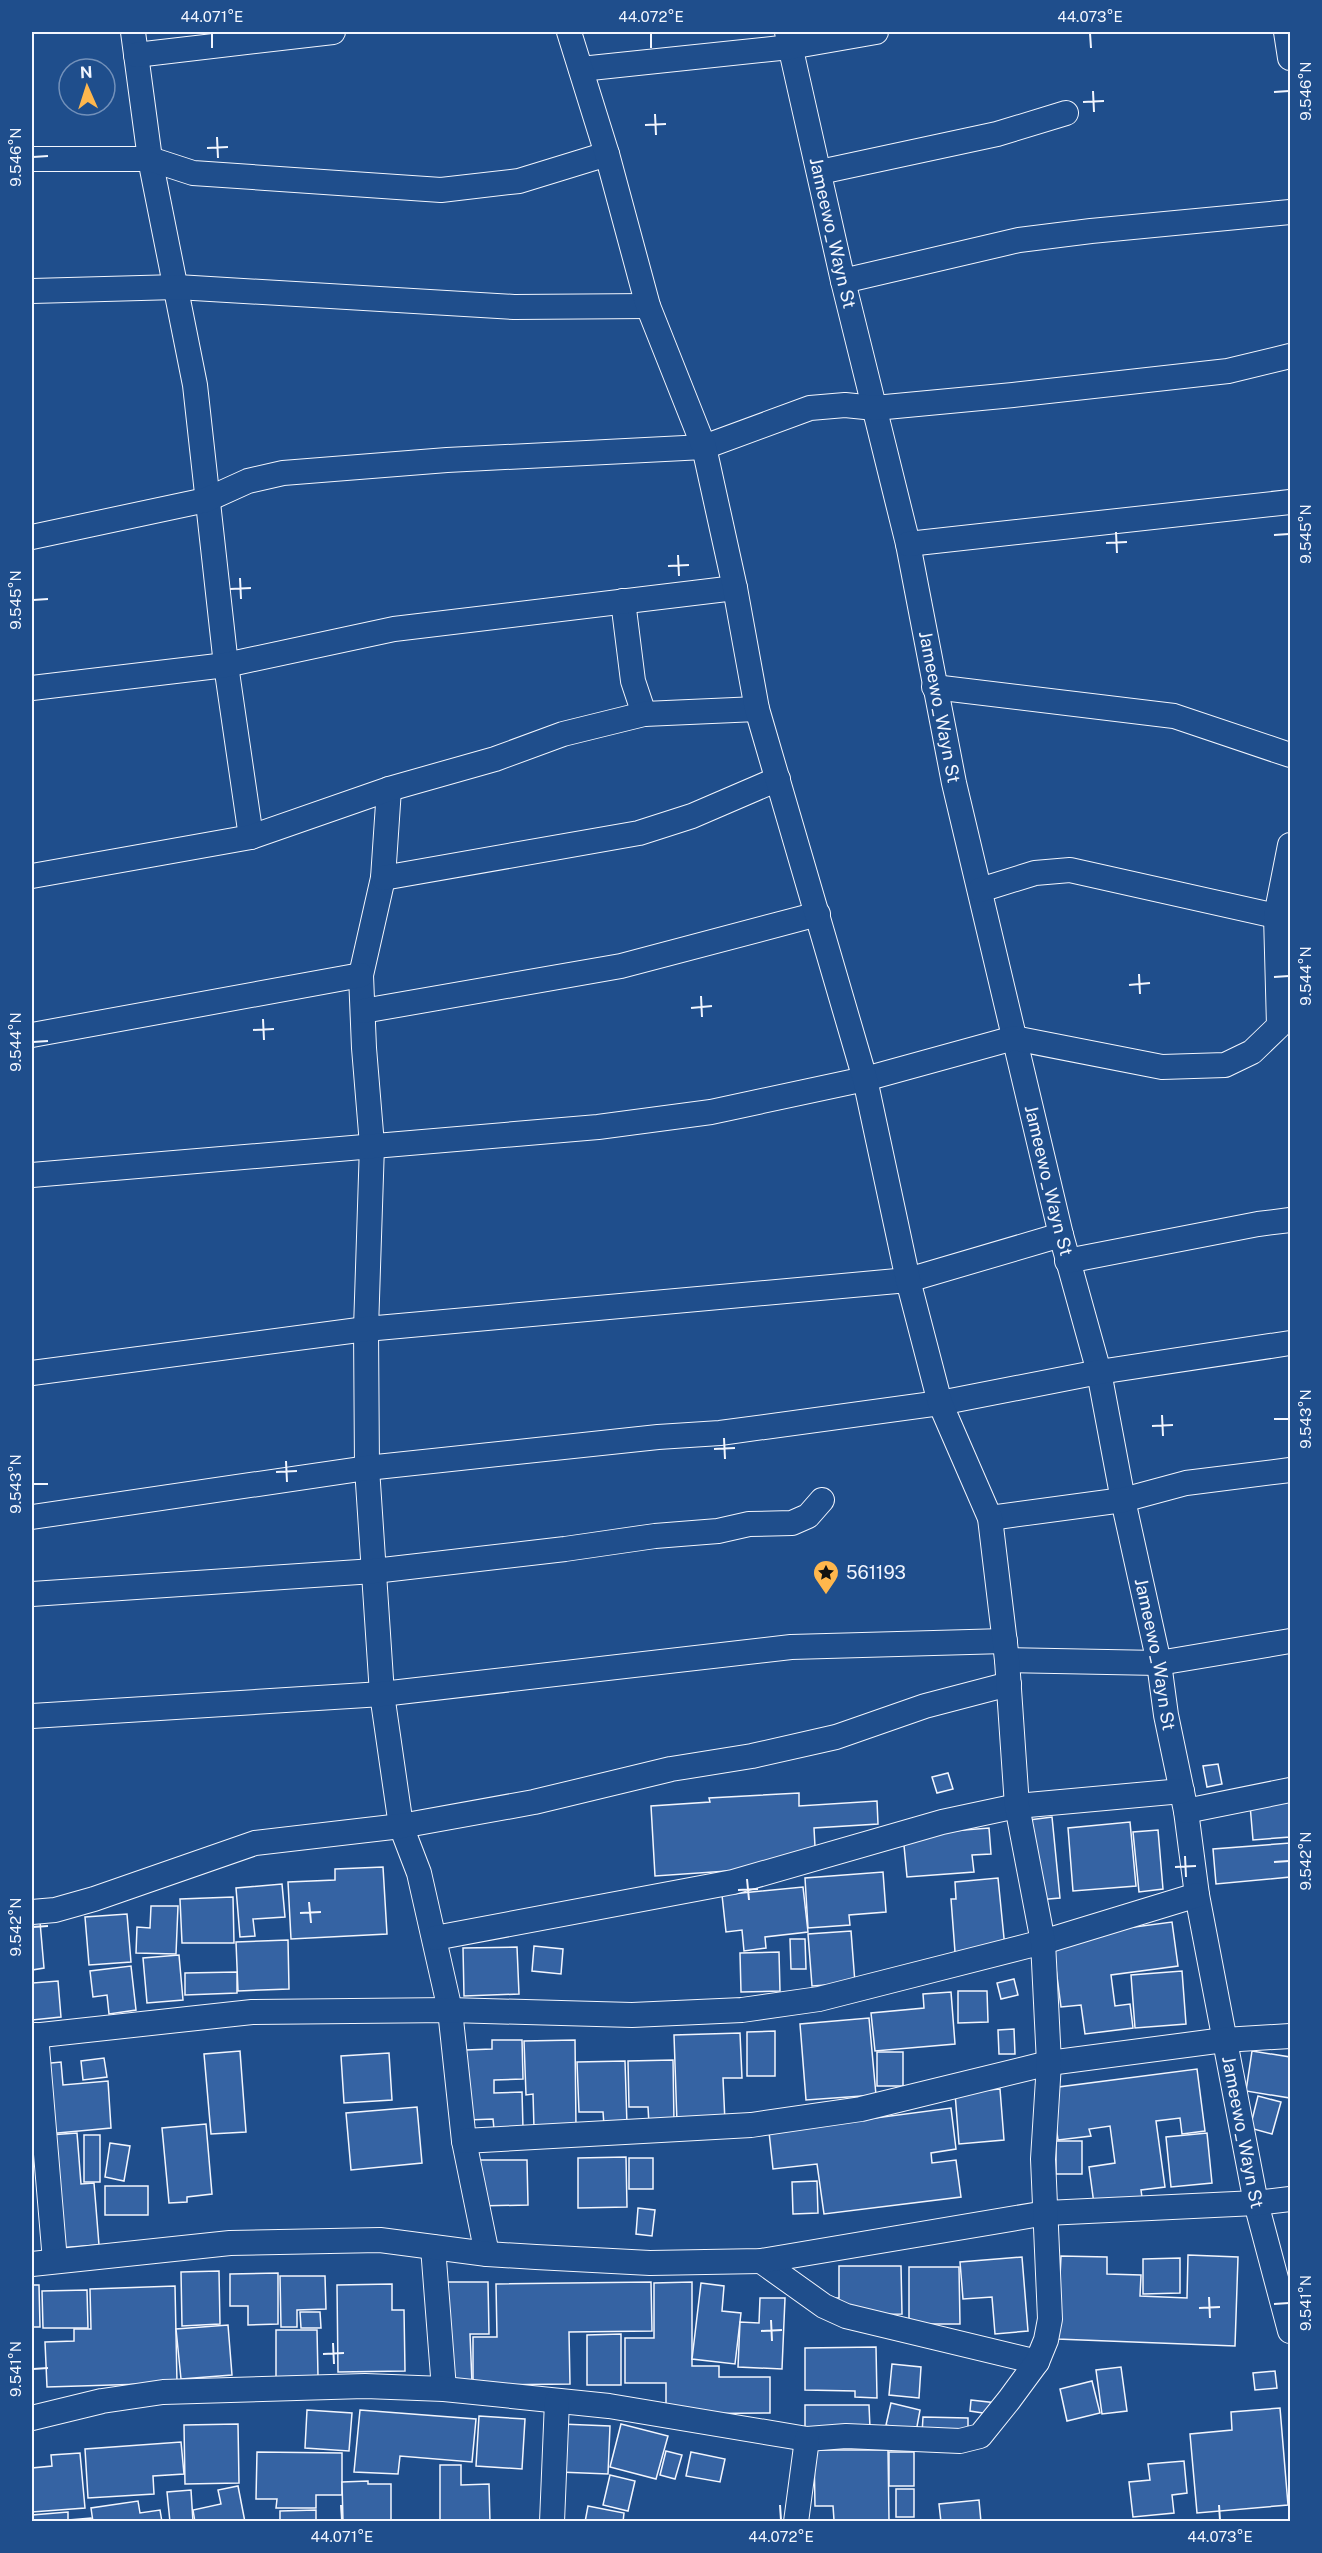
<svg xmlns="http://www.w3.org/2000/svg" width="1322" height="2553" viewBox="0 0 1322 2553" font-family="'Public Sans',sans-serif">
  <rect width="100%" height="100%" fill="#1f4e8c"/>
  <g fill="#3563a3" stroke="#f2f6ff" stroke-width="1.5">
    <path d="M 1218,1764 L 1222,1784 L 1207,1787 L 1203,1766 Z"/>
    <path d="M 948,1773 L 953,1789 L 937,1793 L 932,1777 Z"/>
    <path d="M 799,1793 L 799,1806 L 877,1801 L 878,1824 L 814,1828 L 816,1865 L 655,1876 L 651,1806 L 710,1802 L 709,1798 Z"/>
    <path d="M 1290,1802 L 1290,1837 L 1253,1840 L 1250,1805 Z"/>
    <path d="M 1052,1817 L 1060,1898 L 1037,1900 L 1029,1820 Z"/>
    <path d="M 1130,1822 L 1136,1886 L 1073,1891 L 1068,1828 Z"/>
    <path d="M 989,1828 L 991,1854 L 972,1855 L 974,1872 L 907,1877 L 903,1835 Z"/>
    <path d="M 1158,1830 L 1163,1889 L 1139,1892 L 1133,1832 Z"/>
    <path d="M 1290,1843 L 1290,1877 L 1216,1884 L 1213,1849 Z"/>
    <path d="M 383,1867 L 387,1934 L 291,1939 L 288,1882 L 335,1880 L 335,1869 Z"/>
    <path d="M 883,1872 L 886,1912 L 849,1915 L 850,1925 L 808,1928 L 805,1878 Z"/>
    <path d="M 998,1878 L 1005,1948 L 955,1952 L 951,1899 L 956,1899 L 955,1882 Z"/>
    <path d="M 282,1884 L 285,1917 L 253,1919 L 255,1936 L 240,1937 L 236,1888 Z"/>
    <path d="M 803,1887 L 808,1932 L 765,1937 L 766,1948 L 744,1951 L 742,1930 L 726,1932 L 722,1895 Z"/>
    <path d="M 233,1897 L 234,1943 L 182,1943 L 180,1899 Z"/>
    <path d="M 151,1906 L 178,1906 L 176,1954 L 136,1953 L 137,1927 L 150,1928 Z"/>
    <path d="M 127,1914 L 131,1962 L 89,1965 L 85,1917 Z"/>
    <path d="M 40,1922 L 44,1968 L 32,1970 L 32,1923 Z"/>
    <path d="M 1172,1922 L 1178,1966 L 1111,1975 L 1115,2006 L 1130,2004 L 1133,2028 L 1085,2034 L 1081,2005 L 1061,2007 L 1052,1938 Z"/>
    <path d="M 851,1931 L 855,1983 L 812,1986 L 808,1934 Z"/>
    <path d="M 790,1939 L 805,1939 L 806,1969 L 791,1969 Z"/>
    <path d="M 288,1940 L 289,1989 L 238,1991 L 236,1942 Z"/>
    <path d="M 534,1946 L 563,1949 L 561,1974 L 532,1971 Z"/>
    <path d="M 517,1947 L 519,1994 L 464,1996 L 463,1948 Z"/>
    <path d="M 779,1952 L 780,1991 L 741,1992 L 740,1953 Z"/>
    <path d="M 179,1955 L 183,2000 L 147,2003 L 143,1958 Z"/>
    <path d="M 131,1966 L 136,2010 L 109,2014 L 107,1995 L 93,1997 L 90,1971 Z"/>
    <path d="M 1182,1971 L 1186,2024 L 1135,2028 L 1131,1975 Z"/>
    <path d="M 237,1972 L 237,1993 L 185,1995 L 185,1973 Z"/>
    <path d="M 32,1978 L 33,1983 L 58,1981 L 61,2017 L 32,2020 Z"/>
    <path d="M 1014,1979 L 1018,1995 L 1001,1999 L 997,1983 Z"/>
    <path d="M 958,1991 L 987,1991 L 988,2022 L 958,2023 Z"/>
    <path d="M 951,1992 L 955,2044 L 875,2051 L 871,2013 L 924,2008 L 923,1994 Z"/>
    <path d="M 869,2018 L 876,2095 L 806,2100 L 800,2024 Z"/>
    <path d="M 1014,2029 L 1015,2054 L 999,2054 L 998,2030 Z"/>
    <path d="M 775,2031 L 775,2076 L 747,2076 L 747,2032 Z"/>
    <path d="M 740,2033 L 742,2078 L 723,2078 L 725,2122 L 677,2123 L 674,2035 Z"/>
    <path d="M 492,2040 L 522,2040 L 523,2079 L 494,2080 L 494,2093 L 522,2092 L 523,2129 L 494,2129 L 493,2119 L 467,2120 L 466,2050 L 492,2049 Z"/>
    <path d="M 575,2040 L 576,2128 L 534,2128 L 533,2094 L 526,2095 L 524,2041 Z"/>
    <path d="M 240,2051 L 246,2132 L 211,2134 L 204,2054 Z"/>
    <path d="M 1252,2051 L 1290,2057 L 1290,2098 L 1246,2091 Z"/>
    <rect x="877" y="2052" width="26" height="34"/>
    <path d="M 389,2053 L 392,2100 L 344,2103 L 341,2056 Z"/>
    <path d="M 104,2058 L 107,2077 L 83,2080 L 81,2061 Z"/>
    <path d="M 673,2060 L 674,2123 L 649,2124 L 648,2107 L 629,2107 L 628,2061 Z"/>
    <path d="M 625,2061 L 627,2125 L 604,2125 L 603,2112 L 579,2112 L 577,2062 Z"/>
    <path d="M 61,2062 L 63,2085 L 108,2081 L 111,2128 L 47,2134 L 41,2064 Z"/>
    <path d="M 1197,2069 L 1205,2131 L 1182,2134 L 1180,2118 L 1156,2121 L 1165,2187 L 1141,2190 L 1142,2197 L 1094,2204 L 1089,2167 L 1115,2163 L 1110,2126 L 1089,2129 L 1091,2136 L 1058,2140 L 1051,2088 Z"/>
    <path d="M 1000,2089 L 1004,2140 L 959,2144 L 955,2093 Z"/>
    <path d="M 1258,2096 L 1281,2102 L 1272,2134 L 1250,2128 Z"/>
    <path d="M 417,2107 L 422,2163 L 351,2170 L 346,2113 Z"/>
    <path d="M 951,2108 L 956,2149 L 931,2153 L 932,2163 L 956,2160 L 961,2197 L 824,2214 L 817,2164 L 773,2169 L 769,2132 Z"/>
    <path d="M 206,2124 L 212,2194 L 187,2197 L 187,2202 L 169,2203 L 162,2128 Z"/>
    <path d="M 77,2133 L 81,2184 L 94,2183 L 99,2245 L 57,2248 L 49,2135 Z"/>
    <path d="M 1207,2133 L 1212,2183 L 1171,2187 L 1166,2137 Z"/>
    <rect x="84" y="2135" width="16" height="47"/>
    <rect x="1056" y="2141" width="26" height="33"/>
    <path d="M 110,2143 L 130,2146 L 124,2181 L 105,2177 Z"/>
    <path d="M 626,2157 L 627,2207 L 578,2208 L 578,2158 Z"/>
    <rect x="629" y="2158" width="24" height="31"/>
    <path d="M 475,2160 L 527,2160 L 528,2205 L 476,2206 Z"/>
    <path d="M 817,2181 L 818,2213 L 793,2214 L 792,2182 Z"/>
    <rect x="105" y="2186" width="43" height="29"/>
    <path d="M 638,2208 L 655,2210 L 652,2236 L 636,2234 Z"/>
    <path d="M 1188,2255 L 1238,2257 L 1235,2346 L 1057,2339 L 1061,2256 L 1107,2257 L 1107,2274 L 1141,2275 L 1140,2296 L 1187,2298 Z"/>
    <path d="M 1022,2257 L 1028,2331 L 995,2334 L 992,2297 L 963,2299 L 960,2262 Z"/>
    <path d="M 1180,2258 L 1180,2293 L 1143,2294 L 1143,2259 Z"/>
    <path d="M 839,2266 L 901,2266 L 902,2314 L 824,2315 L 824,2298 L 839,2298 Z"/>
    <path d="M 909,2267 L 959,2267 L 960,2324 L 909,2324 Z"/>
    <path d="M 219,2271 L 220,2324 L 182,2326 L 181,2272 Z"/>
    <path d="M 278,2273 L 278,2324 L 248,2325 L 248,2306 L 230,2306 L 230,2274 Z"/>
    <path d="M 280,2276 L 325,2276 L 326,2309 L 297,2310 L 297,2327 L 281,2327 Z"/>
    <path d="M 440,2282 L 488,2282 L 489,2334 L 470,2334 L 472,2383 L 441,2383 Z"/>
    <path d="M 651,2282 L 652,2331 L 569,2332 L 570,2384 L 473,2385 L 473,2337 L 497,2337 L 496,2284 Z"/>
    <path d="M 692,2282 L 692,2366 L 719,2366 L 719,2377 L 770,2377 L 770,2413 L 666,2414 L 666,2383 L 625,2383 L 625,2338 L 654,2338 L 654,2283 Z"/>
    <path d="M 701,2283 L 724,2286 L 722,2311 L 741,2313 L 735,2364 L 692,2359 Z"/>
    <path d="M 392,2284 L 392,2310 L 404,2310 L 405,2371 L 338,2372 L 337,2285 Z"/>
    <path d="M 32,2285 L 39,2285 L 40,2327 L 32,2327 Z"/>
    <path d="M 175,2286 L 177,2383 L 47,2387 L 45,2342 L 74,2341 L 74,2329 L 91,2329 L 90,2289 Z"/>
    <path d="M 87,2290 L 88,2328 L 43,2328 L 42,2291 Z"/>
    <path d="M 760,2298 L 785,2298 L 782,2369 L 738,2367 L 740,2322 L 759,2323 Z"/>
    <path d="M 300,2312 L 320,2312 L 321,2328 L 301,2328 Z"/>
    <path d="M 228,2325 L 232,2375 L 181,2379 L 176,2329 Z"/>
    <path d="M 276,2330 L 317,2330 L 318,2376 L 276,2377 Z"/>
    <path d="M 621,2334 L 621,2385 L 587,2385 L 587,2335 Z"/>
    <path d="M 876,2347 L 877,2398 L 855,2397 L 855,2391 L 805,2390 L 805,2348 Z"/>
    <path d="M 892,2364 L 921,2367 L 919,2398 L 889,2395 Z"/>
    <path d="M 1121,2367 L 1127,2411 L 1102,2414 L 1096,2370 Z"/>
    <path d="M 1275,2371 L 1277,2388 L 1255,2390 L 1253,2373 Z"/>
    <path d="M 1092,2381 L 1100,2413 L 1067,2421 L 1060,2389 Z"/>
    <path d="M 971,2400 L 997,2403 L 996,2415 L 970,2411 Z"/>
    <path d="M 891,2403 L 920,2410 L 916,2432 L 886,2425 Z"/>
    <path d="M 805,2405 L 869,2405 L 870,2428 L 805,2429 Z"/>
    <path d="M 1280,2408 L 1288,2505 L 1197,2513 L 1190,2434 L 1232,2430 L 1231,2412 Z"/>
    <path d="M 307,2410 L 352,2413 L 349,2451 L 305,2448 Z"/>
    <path d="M 360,2410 L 476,2419 L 472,2462 L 400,2456 L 398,2474 L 354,2472 Z"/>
    <path d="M 479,2416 L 525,2419 L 522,2469 L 476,2466 Z"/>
    <path d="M 923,2417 L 968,2418 L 968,2436 L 922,2434 Z"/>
    <path d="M 238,2424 L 239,2483 L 185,2484 L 184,2425 Z"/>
    <path d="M 561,2424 L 610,2426 L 608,2474 L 559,2472 Z"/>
    <path d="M 621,2424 L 668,2436 L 656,2479 L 610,2467 Z"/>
    <path d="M 181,2442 L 184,2474 L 153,2476 L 154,2494 L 88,2498 L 85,2449 Z"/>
    <path d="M 814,2450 L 888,2450 L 889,2520 L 834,2520 L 833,2506 L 815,2506 Z"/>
    <path d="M 666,2451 L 682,2455 L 675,2479 L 660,2475 Z"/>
    <path d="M 257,2452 L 342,2453 L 342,2495 L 316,2495 L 316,2508 L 276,2508 L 277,2499 L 256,2499 Z"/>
    <path d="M 691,2452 L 725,2459 L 720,2482 L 686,2476 Z"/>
    <rect x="889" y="2452" width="25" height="34"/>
    <path d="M 80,2453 L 85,2508 L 32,2512 L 32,2468 L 52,2466 L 51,2455 Z"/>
    <path d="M 1184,2461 L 1187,2493 L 1172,2495 L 1174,2513 L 1133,2517 L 1129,2482 L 1150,2480 L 1148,2464 Z"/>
    <path d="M 440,2465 L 461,2465 L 461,2485 L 489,2484 L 490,2522 L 440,2522 Z"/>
    <path d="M 610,2475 L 635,2481 L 628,2511 L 603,2505 Z"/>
    <path d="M 368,2481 L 368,2484 L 391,2484 L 391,2520 L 343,2522 L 342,2482 Z"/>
    <path d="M 238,2486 L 245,2522 L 195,2522 L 193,2510 L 221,2504 L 218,2490 Z"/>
    <rect x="896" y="2489" width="18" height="28"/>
    <path d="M 191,2490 L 193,2522 L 170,2522 L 167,2492 Z"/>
    <path d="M 979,2500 L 981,2522 L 941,2522 L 939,2504 Z"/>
    <path d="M 138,2501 L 140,2513 L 160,2510 L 162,2522 L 93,2522 L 91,2508 Z"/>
    <path d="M 588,2506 L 624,2513 L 623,2522 L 585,2522 Z"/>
    <path d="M 316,2510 L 316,2522 L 280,2522 L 280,2511 Z"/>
    <path d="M 68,2512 L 68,2520 L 91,2518 L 92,2522 L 32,2522 L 32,2515 Z"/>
  </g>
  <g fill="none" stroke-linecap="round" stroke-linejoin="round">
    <defs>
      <g id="street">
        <path d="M 133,32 L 150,159 L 195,385 L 226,665 L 251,837"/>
        <path id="s1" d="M 787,32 L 843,281 L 908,544 L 954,783 L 1061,1235 L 1099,1372 L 1123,1500 L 1159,1663 L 1166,1715 L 1186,1811 L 1197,1895 L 1256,2203 L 1290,2331"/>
        <path d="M 1286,32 L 1290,58"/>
        <path d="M 136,55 L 333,32"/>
        <path d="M 581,69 L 790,47 L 876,32"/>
        <path d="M 32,159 L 150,159 L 193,173 L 441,190 L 519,181 L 607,154"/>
        <path d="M 820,172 L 997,134 L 1066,113"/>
        <path d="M 843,281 L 1019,240 L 1091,231 L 1290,212"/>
        <path d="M 32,291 L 177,287 L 514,307 L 648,306"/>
        <path d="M 32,537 L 206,500 L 248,481 L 283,473 L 447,460 L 704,447 L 810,408 L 845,405 L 875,408 L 1013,395 L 1228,371 L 1290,356"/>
        <path d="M 908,544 L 1290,502"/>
        <path d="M 623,601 L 633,681 L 644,714"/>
        <path d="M 934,687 L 1174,716 L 1290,755"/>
        <path d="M 32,688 L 226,665 L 394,629 L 735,588"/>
        <path d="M 389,789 L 383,878 L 361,975 L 364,1048 L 372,1145 L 366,1329 L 367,1468 L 382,1694 L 401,1826 L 419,1873 L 450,2010 L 464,2141 L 487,2254"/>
        <path d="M 32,876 L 251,837 L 389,789 L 495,759 L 563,734 L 644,714 L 757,709"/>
        <path d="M 383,878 L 639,833 L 692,816 L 778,779"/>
        <path d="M 980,890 L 1035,873 L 1070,870 L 1276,916"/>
        <path d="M 363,1011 L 621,966 L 818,914"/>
        <path d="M 32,1035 L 361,975"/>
        <path d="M 32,1175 L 598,1127 L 711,1112 L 865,1079 L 1014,1038 L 1162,1067 L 1225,1065 L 1252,1052 L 1279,1026 L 1276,916 L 1290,845"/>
        <path d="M 1067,1261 L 1258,1224 L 1290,1220"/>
        <path d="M 32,1373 L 366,1329 L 908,1280 L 1061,1235"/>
        <path d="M 32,1517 L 367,1468 L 658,1437 L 720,1433 L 940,1403 L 1099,1372 L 1290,1343"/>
        <path d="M 990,1518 L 1123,1500 L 1186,1483 L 1290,1470"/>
        <path d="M 32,1594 L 374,1571 L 565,1549 L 655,1536 L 718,1531 L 749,1524 L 792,1523 L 808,1516 L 822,1500"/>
        <path d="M 1007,1660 L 1159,1663 L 1290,1641"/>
        <path d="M 32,1716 L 382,1694 L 791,1647 L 1005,1641"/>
        <path d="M 1186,1811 L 1290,1790"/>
        <path d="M 32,1912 L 55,1910 L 94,1899 L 255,1843 L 401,1826 L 534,1802 L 671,1769 L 752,1756 L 836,1737 L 925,1706 L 1009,1684"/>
        <path d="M 435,1938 L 733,1882 L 942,1822 L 1017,1806 L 1182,1791"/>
        <path d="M 36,2035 L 55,2261"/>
        <path d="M 32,2036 L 252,2012 L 450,2010 L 632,2015 L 742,2010 L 819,1999 L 1043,1942 L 1197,1895"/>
        <path d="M 464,2141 L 751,2125 L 861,2109 L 1049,2063 L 1224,2040 L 1290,2036"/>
        <path d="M 433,2247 L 444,2389"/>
        <path d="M 761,2261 L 824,2306 L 846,2316 L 1037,2362"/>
        <path d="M 32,2264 L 230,2243 L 380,2240 L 487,2254 L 536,2257 L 650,2263 L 761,2261 L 1046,2213 L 1256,2203 L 1290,2199"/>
        <path d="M 32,2418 L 102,2401 L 163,2392 L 365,2386 L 444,2389 L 609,2406 L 807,2439 L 846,2436 L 960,2441 L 980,2436 L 1009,2400 L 1037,2362 L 1046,2340 L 1050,2319 L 1043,2159 L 1049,2063 L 1043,1942 L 1017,1806 L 1007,1660 L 990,1518 L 940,1403 L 908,1280 L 865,1079 L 757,709 L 735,588 L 704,447 L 648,306 L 607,154 L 569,32"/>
        <path d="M 552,2522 L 557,2401"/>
        <path d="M 796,2522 L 807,2439"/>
      </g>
    </defs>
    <use href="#street" stroke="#f2f6ff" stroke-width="26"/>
    <use href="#street" stroke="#1f4e8c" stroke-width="24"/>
  </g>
  <path fill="none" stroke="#f2f6ff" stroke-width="2" d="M 212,33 L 212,48M 651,33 L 651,48M 1090,33 L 1091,48M 1093,91 L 1094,112M 1274,92 L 1289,91M 1083,102 L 1104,101M 655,114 L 656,135M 645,125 L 666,124M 217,137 L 218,158M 207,148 L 228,147M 33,157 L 48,156M 1116,532 L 1117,553M 1274,535 L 1289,534M 1106,543 L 1127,542M 678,555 L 679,576M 668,566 L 689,565M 240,578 L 241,599M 230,589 L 251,588M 33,600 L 48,599M 1139,974 L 1140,994M 1274,977 L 1289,976M 1129,985 L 1150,983M 701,996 L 702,1017M 691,1008 L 712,1006M 263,1019 L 264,1040M 253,1030 L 274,1029M 33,1042 L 48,1041M 1162,1415 L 1163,1436M 1274,1419 L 1289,1419M 1152,1426 L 1173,1425M 724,1438 L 725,1459M 714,1449 L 735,1448M 286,1461 L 287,1482M 276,1472 L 297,1471M 33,1484 L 48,1484M 1185,1856 L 1186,1877M 1274,1862 L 1289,1861M 1175,1867 L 1196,1866M 747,1879 L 749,1900M 738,1890 L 758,1889M 309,1902 L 311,1923M 300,1913 L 321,1912M 33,1927 L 48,1926M 1209,2297 L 1210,2318M 1274,2304 L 1289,2303M 1199,2308 L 1220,2307M 771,2320 L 772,2341M 761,2331 L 782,2330M 333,2343 L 334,2364M 323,2354 L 344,2353M 33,2369 L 48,2368M 341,2505 L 342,2520M 780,2505 L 781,2520M 1219,2505 L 1220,2520"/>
  <defs>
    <symbol id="sight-pin" viewBox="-11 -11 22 30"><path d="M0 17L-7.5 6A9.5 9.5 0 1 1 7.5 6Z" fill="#ffb74d" stroke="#1f4e8c"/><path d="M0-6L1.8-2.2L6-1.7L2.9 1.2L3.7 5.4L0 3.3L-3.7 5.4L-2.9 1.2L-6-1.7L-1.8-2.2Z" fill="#111"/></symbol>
  </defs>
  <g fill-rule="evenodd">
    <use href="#sight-pin" x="811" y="1558" width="30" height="40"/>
  </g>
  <g text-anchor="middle" stroke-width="4.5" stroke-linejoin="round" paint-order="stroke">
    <g font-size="18" fill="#f2f6ff" stroke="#1f4e8c">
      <text dy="6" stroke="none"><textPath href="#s1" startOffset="206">Jameewo_Wayn St</textPath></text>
      <text dy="6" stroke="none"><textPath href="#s1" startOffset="692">Jameewo_Wayn St</textPath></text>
      <text dy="6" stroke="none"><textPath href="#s1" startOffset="1178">Jameewo_Wayn St</textPath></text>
      <text dy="6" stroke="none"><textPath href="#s1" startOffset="1664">Jameewo_Wayn St</textPath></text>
      <text dy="6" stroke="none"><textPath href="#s1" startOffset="2150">Jameewo_Wayn St</textPath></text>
    </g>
    <g font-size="18" fill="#f2f6ff" stroke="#1f4e8c" text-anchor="start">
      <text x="846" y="1579">561193</text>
    </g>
  </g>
  <rect width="1322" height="2553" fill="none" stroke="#1f4e8c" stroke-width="66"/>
  <g transform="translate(87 87) rotate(357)"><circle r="28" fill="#1f4e8c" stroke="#7391ba" stroke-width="1.5"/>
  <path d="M0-4.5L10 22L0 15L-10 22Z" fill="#ffb74d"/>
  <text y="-9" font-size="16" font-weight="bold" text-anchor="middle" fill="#f2f6ff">N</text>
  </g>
  <rect x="33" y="33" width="1256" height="2487" fill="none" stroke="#f2f6ff" stroke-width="2"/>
  <g font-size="15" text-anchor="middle" fill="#f2f6ff">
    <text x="212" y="22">44.071°E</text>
    <text x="651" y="22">44.072°E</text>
    <text x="1090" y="22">44.073°E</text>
    <text transform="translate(1306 91) rotate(-90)" y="5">9.546°N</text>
    <text transform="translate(16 157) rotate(-90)" y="5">9.546°N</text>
    <text transform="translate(1306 534) rotate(-90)" y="5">9.545°N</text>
    <text transform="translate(16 600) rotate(-90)" y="5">9.545°N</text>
    <text transform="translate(1306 976) rotate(-90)" y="5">9.544°N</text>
    <text transform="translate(16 1042) rotate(-90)" y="5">9.544°N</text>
    <text transform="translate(1306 1419) rotate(-90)" y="5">9.543°N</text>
    <text transform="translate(16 1484) rotate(-90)" y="5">9.543°N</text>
    <text transform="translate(1306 1861) rotate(-90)" y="5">9.542°N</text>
    <text transform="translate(16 1927) rotate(-90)" y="5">9.542°N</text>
    <text transform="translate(1306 2303) rotate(-90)" y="5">9.541°N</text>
    <text transform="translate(16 2369) rotate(-90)" y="5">9.541°N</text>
    <text x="342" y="2542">44.071°E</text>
    <text x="781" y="2542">44.072°E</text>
    <text x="1220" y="2542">44.073°E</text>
  </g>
</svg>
